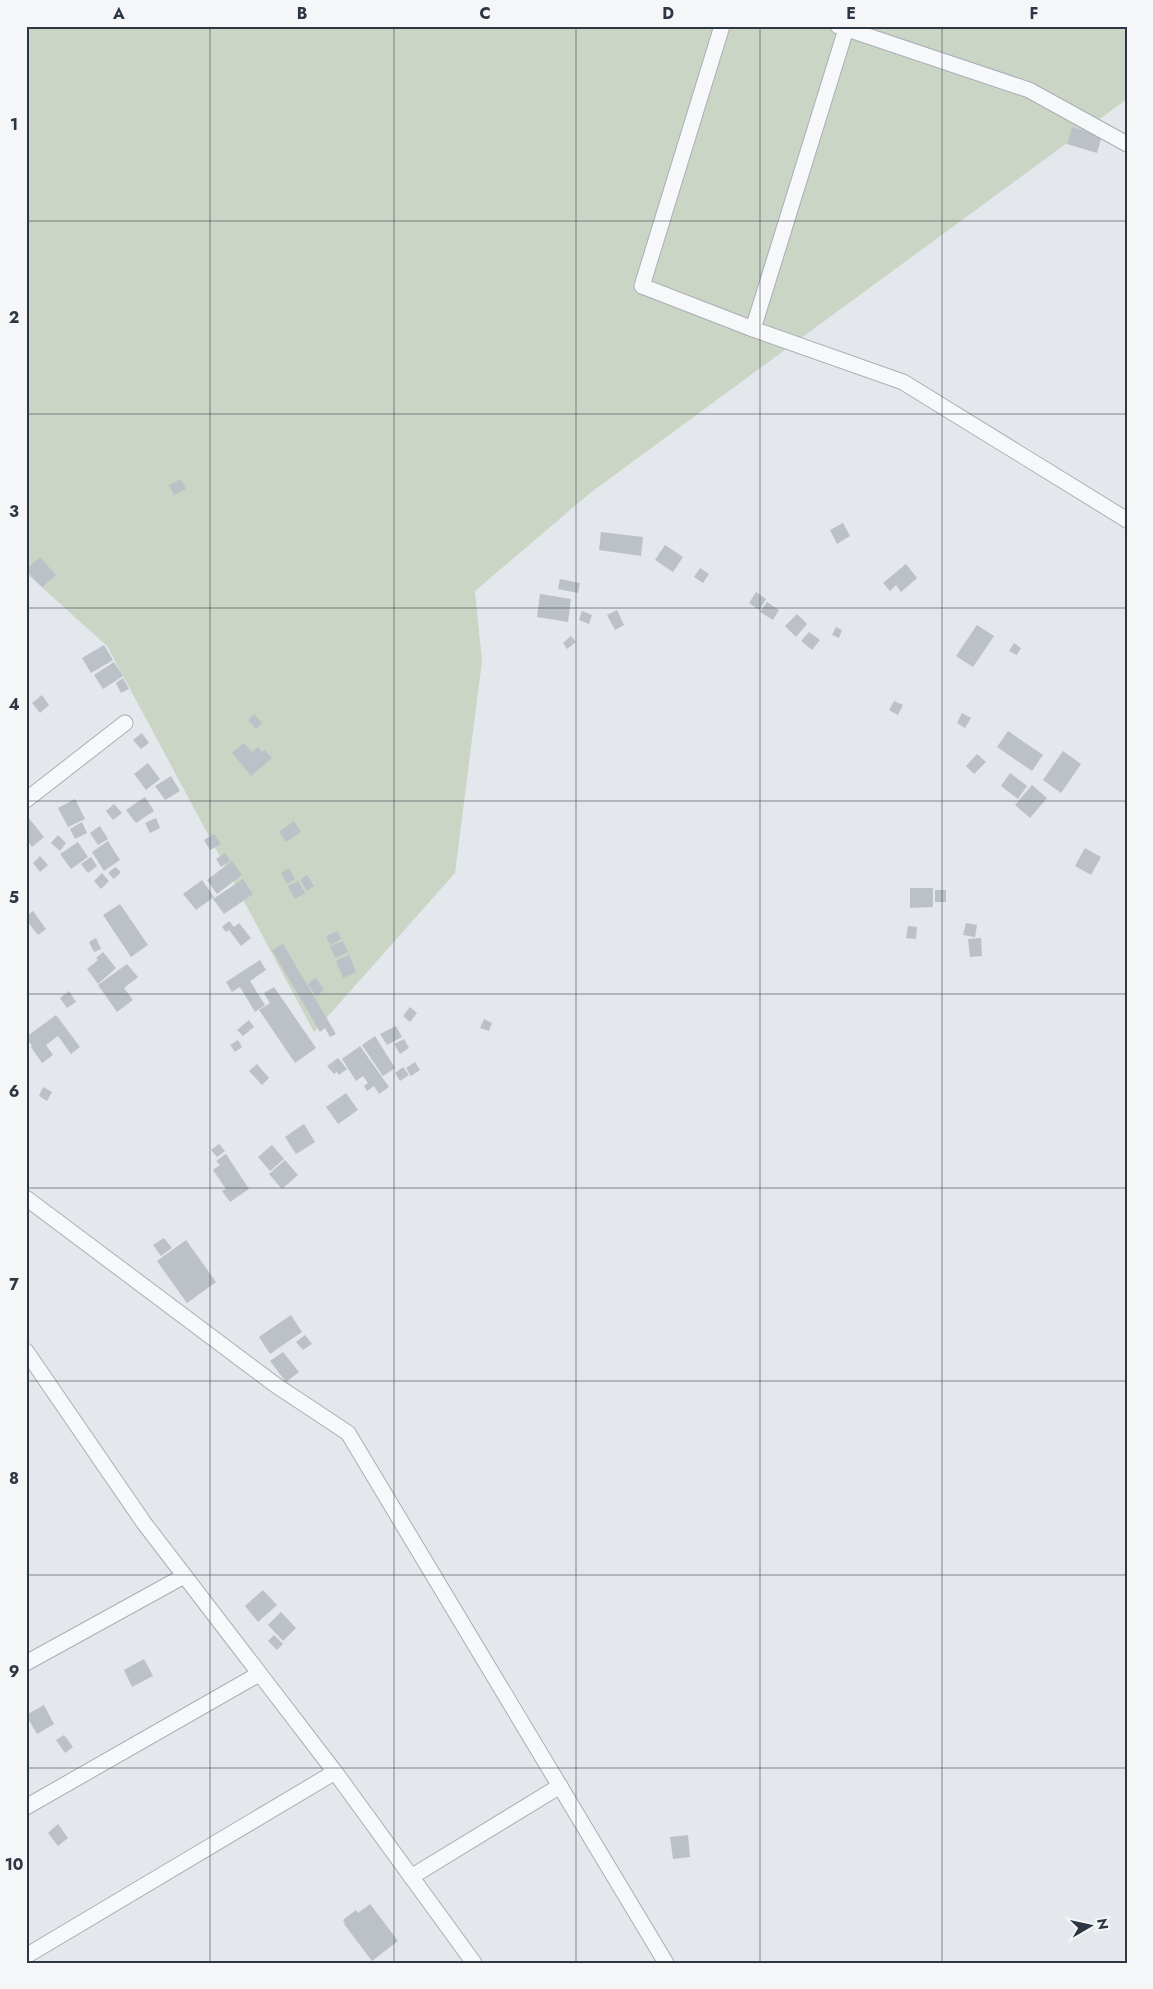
<svg xmlns="http://www.w3.org/2000/svg" width="1153" height="1989" viewBox="0 0 1153 1989" font-family="Jost,sans-serif">
  <rect width="100%" height="100%" fill="#e4e7eb"/>
  <path fill="#cad5c6" d="M 26,26 L 1127,26 L 1127,99 L 590,493 L 475,591 L 482,661 L 455,873 L 314,1032 L 107,646 L 26,573 Z"/>
  <g fill="#bcc1c8">
    <path d="M 1072,127 L 1102,136 L 1097,153 L 1067,144 Z"/>
    <path d="M 181,479 L 186,489 L 174,495 L 169,485 Z"/>
    <path d="M 843,523 L 850,536 L 837,544 L 830,530 Z"/>
    <path d="M 601,532 L 643,537 L 641,556 L 599,550 Z"/>
    <path d="M 665,545 L 683,557 L 673,572 L 655,560 Z"/>
    <path d="M 40,557 L 56,575 L 42,587 L 26,570 Z"/>
    <path d="M 906,564 L 917,578 L 901,592 L 896,585 L 890,591 L 883,583 Z"/>
    <path d="M 700,568 L 709,574 L 703,583 L 694,577 Z"/>
    <path d="M 560,579 L 580,583 L 578,593 L 558,589 Z"/>
    <path d="M 756,592 L 766,599 L 759,610 L 749,603 Z"/>
    <path d="M 540,594 L 571,599 L 568,622 L 537,617 Z"/>
    <path d="M 767,602 L 779,610 L 773,620 L 760,612 Z"/>
    <path d="M 617,610 L 624,625 L 615,630 L 607,615 Z"/>
    <path d="M 582,611 L 592,615 L 589,624 L 579,620 Z"/>
    <path d="M 797,614 L 807,624 L 796,637 L 785,626 Z"/>
    <path d="M 977,625 L 994,636 L 973,667 L 956,656 Z"/>
    <path d="M 836,627 L 842,630 L 839,638 L 832,635 Z"/>
    <path d="M 809,632 L 820,640 L 812,650 L 801,641 Z"/>
    <path d="M 571,636 L 576,642 L 567,649 L 563,643 Z"/>
    <path d="M 1014,643 L 1021,648 L 1017,655 L 1009,651 Z"/>
    <path d="M 104,645 L 113,660 L 91,673 L 82,658 Z"/>
    <path d="M 114,662 L 123,676 L 103,689 L 94,675 Z"/>
    <path d="M 123,678 L 129,689 L 121,693 L 116,683 Z"/>
    <path d="M 42,695 L 49,705 L 40,713 L 32,703 Z"/>
    <path d="M 894,701 L 903,705 L 898,715 L 889,710 Z"/>
    <path d="M 962,713 L 971,718 L 965,728 L 957,723 Z"/>
    <path d="M 254,714 L 262,723 L 256,729 L 248,720 Z"/>
    <path d="M 1008,731 L 1043,755 L 1032,771 L 997,747 Z"/>
    <path d="M 142,733 L 149,743 L 141,749 L 133,740 Z"/>
    <path d="M 244,743 L 252,752 L 258,747 L 262,752 L 265,750 L 272,758 L 251,776 L 232,753 Z"/>
    <path d="M 1063,751 L 1081,764 L 1061,793 L 1043,780 Z"/>
    <path d="M 977,754 L 986,762 L 974,774 L 966,766 Z"/>
    <path d="M 148,763 L 160,779 L 146,790 L 134,774 Z"/>
    <path d="M 1010,773 L 1027,786 L 1018,799 L 1001,786 Z"/>
    <path d="M 171,776 L 180,791 L 165,800 L 155,786 Z"/>
    <path d="M 1032,785 L 1047,798 L 1030,818 L 1015,805 Z"/>
    <path d="M 145,797 L 154,811 L 136,823 L 126,810 Z"/>
    <path d="M 75,799 L 85,819 L 68,827 L 58,808 Z"/>
    <path d="M 114,804 L 122,813 L 113,820 L 106,811 Z"/>
    <path d="M 28,817 L 44,837 L 32,847 L 26,839 L 26,818 Z"/>
    <path d="M 156,818 L 160,828 L 150,833 L 145,823 Z"/>
    <path d="M 294,821 L 301,832 L 286,842 L 279,832 Z"/>
    <path d="M 82,822 L 87,833 L 75,839 L 70,829 Z"/>
    <path d="M 100,826 L 108,839 L 98,845 L 90,833 Z"/>
    <path d="M 214,834 L 221,844 L 210,850 L 204,840 Z"/>
    <path d="M 58,835 L 66,843 L 60,851 L 51,843 Z"/>
    <path d="M 108,841 L 120,860 L 104,871 L 92,852 Z"/>
    <path d="M 78,842 L 88,857 L 71,869 L 60,854 Z"/>
    <path d="M 1085,848 L 1101,857 L 1091,875 L 1075,866 Z"/>
    <path d="M 225,853 L 230,861 L 221,867 L 216,859 Z"/>
    <path d="M 40,856 L 48,865 L 40,872 L 33,863 Z"/>
    <path d="M 91,857 L 97,866 L 88,873 L 81,864 Z"/>
    <path d="M 232,861 L 242,875 L 217,894 L 207,880 Z"/>
    <path d="M 115,867 L 121,872 L 114,879 L 108,873 Z"/>
    <path d="M 289,868 L 295,879 L 287,884 L 281,873 Z"/>
    <path d="M 102,873 L 109,881 L 101,889 L 94,881 Z"/>
    <path d="M 307,875 L 314,886 L 307,891 L 300,880 Z"/>
    <path d="M 243,879 L 253,894 L 224,914 L 213,899 Z"/>
    <path d="M 202,880 L 214,897 L 196,910 L 183,894 Z"/>
    <path d="M 298,881 L 305,893 L 295,899 L 288,886 Z"/>
    <path d="M 910,888 L 933,888 L 933,907 L 910,908 Z"/>
    <rect x="935" y="890" width="11" height="12"/>
    <path d="M 120,904 L 148,945 L 131,957 L 103,915 Z"/>
    <path d="M 33,911 L 46,929 L 38,935 L 26,920 L 26,916 Z"/>
    <path d="M 229,921 L 234,927 L 239,923 L 251,938 L 241,946 L 229,930 L 226,932 L 222,927 Z"/>
    <path d="M 966,923 L 977,925 L 975,937 L 963,935 Z"/>
    <path d="M 908,926 L 917,927 L 916,939 L 906,938 Z"/>
    <path d="M 338,931 L 341,939 L 330,945 L 326,936 Z"/>
    <path d="M 96,938 L 101,949 L 94,952 L 89,942 Z"/>
    <path d="M 981,938 L 982,956 L 970,957 L 968,939 Z"/>
    <path d="M 343,941 L 348,952 L 335,958 L 330,946 Z"/>
    <path d="M 283,944 L 336,1034 L 330,1037 L 325,1028 L 320,1032 L 272,950 Z"/>
    <path d="M 103,952 L 116,968 L 98,984 L 87,969 L 98,960 L 96,958 Z"/>
    <path d="M 349,955 L 356,972 L 343,978 L 336,961 Z"/>
    <path d="M 260,960 L 266,970 L 250,981 L 265,1005 L 255,1012 L 240,987 L 232,992 L 226,982 Z"/>
    <path d="M 127,964 L 138,977 L 124,988 L 133,1000 L 117,1012 L 98,985 Z"/>
    <path d="M 316,978 L 324,990 L 316,996 L 308,984 Z"/>
    <path d="M 274,987 L 316,1048 L 295,1063 L 259,1010 L 270,1003 L 264,993 Z"/>
    <path d="M 69,991 L 76,1002 L 67,1008 L 60,998 Z"/>
    <path d="M 410,1007 L 417,1013 L 410,1022 L 403,1016 Z"/>
    <path d="M 56,1015 L 80,1047 L 71,1054 L 58,1036 L 46,1045 L 53,1055 L 42,1063 L 31,1047 L 32,1046 L 26,1037 Z"/>
    <path d="M 484,1019 L 492,1023 L 489,1031 L 480,1028 Z"/>
    <path d="M 249,1020 L 254,1027 L 243,1036 L 237,1030 Z"/>
    <path d="M 396,1026 L 402,1037 L 387,1045 L 380,1034 Z"/>
    <path d="M 375,1036 L 395,1068 L 383,1076 L 362,1045 Z"/>
    <path d="M 404,1039 L 409,1048 L 400,1054 L 394,1044 Z"/>
    <path d="M 238,1040 L 242,1047 L 235,1052 L 230,1045 Z"/>
    <path d="M 360,1046 L 389,1087 L 379,1094 L 374,1086 L 367,1091 L 364,1086 L 368,1083 L 363,1076 L 356,1081 L 342,1059 Z"/>
    <path d="M 338,1058 L 347,1069 L 339,1075 L 337,1072 L 334,1074 L 327,1066 Z"/>
    <path d="M 415,1062 L 420,1070 L 411,1076 L 406,1068 Z"/>
    <path d="M 257,1064 L 269,1078 L 262,1085 L 249,1071 Z"/>
    <path d="M 403,1067 L 409,1075 L 400,1081 L 395,1073 Z"/>
    <path d="M 43,1087 L 52,1092 L 47,1101 L 39,1096 Z"/>
    <path d="M 346,1093 L 358,1110 L 338,1124 L 326,1107 Z"/>
    <path d="M 304,1124 L 315,1142 L 296,1154 L 285,1137 Z"/>
    <path d="M 219,1144 L 225,1151 L 217,1157 L 211,1150 Z"/>
    <path d="M 272,1145 L 284,1159 L 270,1171 L 258,1157 Z"/>
    <path d="M 226,1154 L 249,1189 L 230,1202 L 222,1191 L 226,1189 L 213,1170 L 220,1165 L 216,1161 Z"/>
    <path d="M 285,1160 L 298,1175 L 282,1189 L 269,1174 Z"/>
    <path d="M 164,1238 L 172,1248 L 161,1256 L 153,1245 Z"/>
    <path d="M 186,1240 L 216,1282 L 187,1303 L 157,1261 Z"/>
    <path d="M 291,1315 L 302,1332 L 270,1354 L 259,1337 Z"/>
    <path d="M 305,1335 L 312,1344 L 303,1350 L 296,1342 Z"/>
    <path d="M 283,1352 L 299,1372 L 286,1382 L 270,1361 Z"/>
    <path d="M 263,1590 L 277,1605 L 258,1622 L 245,1606 Z"/>
    <path d="M 281,1612 L 296,1628 L 283,1641 L 268,1625 Z"/>
    <path d="M 274,1635 L 283,1644 L 277,1650 L 268,1641 Z"/>
    <path d="M 144,1659 L 153,1676 L 132,1687 L 124,1670 Z"/>
    <path d="M 44,1705 L 54,1724 L 37,1734 L 26,1715 Z"/>
    <path d="M 64,1735 L 73,1747 L 65,1753 L 56,1740 Z"/>
    <path d="M 58,1824 L 68,1838 L 58,1846 L 48,1833 Z"/>
    <path d="M 688,1835 L 690,1857 L 673,1859 L 670,1837 Z"/>
    <path d="M 370,1904 L 398,1941 L 372,1961 L 344,1924 L 345,1923 L 343,1920 L 356,1910 L 358,1913 Z"/>
  </g>
  <g fill="none" stroke-linecap="round" stroke-linejoin="round">
    <defs>
      <g id="minor">
        <path d="M 722,26 L 642,286 L 753,329 L 903,382 L 1127,520"/>
        <path d="M 838,26 L 1029,90 L 1127,144"/>
        <path d="M 753,329 L 847,26"/>
        <path d="M 26,800 L 125,723"/>
        <path d="M 26,1198 L 277,1386 L 348,1433 L 666,1963"/>
        <path d="M 26,1351 L 144,1523 L 335,1772 L 474,1963"/>
        <path d="M 26,1663 L 184,1576"/>
        <path d="M 26,1807 L 259,1674"/>
        <path d="M 411,1877 L 560,1786"/>
        <path d="M 26,1956 L 335,1772"/>
      </g>
    </defs>
    <use href="#minor" stroke="#a9aeb5" stroke-width="17"/>
    <use href="#minor" stroke="#f7f8fa" stroke-width="15"/>
  </g>
  <path fill="none" stroke="#2d3643" stroke-width="1" stroke-opacity="0.55" d="M 210,26 L 210,1963M 394,26 L 394,1963M 576,26 L 576,1963M 760,26 L 760,1963M 942,26 L 942,1963M 26,221 L 1127,221M 26,414 L 1127,414M 26,608 L 1127,608M 26,801 L 1127,801M 26,994 L 1127,994M 26,1188 L 1127,1188M 26,1381 L 1127,1381M 26,1575 L 1127,1575M 26,1768 L 1127,1768"/>
  <rect width="1153" height="1989" fill="none" stroke="#f4f6f8" stroke-width="55"/>
  <g transform="translate(1090 1926) rotate(81)" stroke="#f4f6f8" stroke-width="4" paint-order="stroke">
  <path d="M0-4L9 19L0 12L-9 19Z" fill="#2d3643"/>
  <text y="-8" font-size="14" font-weight="bold" text-anchor="middle" fill="#2d3643">N</text>
  </g>
  <rect x="28" y="28" width="1098" height="1934" fill="none" stroke="#2d3643" stroke-width="2"/>
  <g font-size="16" text-anchor="middle" font-weight="bold" fill="#2d3643">
    <text x="119" y="19">A</text>
    <text x="302" y="19">B</text>
    <text x="485" y="19">C</text>
    <text x="668" y="19">D</text>
    <text x="851" y="19">E</text>
    <text x="1034" y="19">F</text>
    <text x="14" y="130">1</text>
    <text x="14" y="323">2</text>
    <text x="14" y="517">3</text>
    <text x="14" y="710">4</text>
    <text x="14" y="903">5</text>
    <text x="14" y="1097">6</text>
    <text x="14" y="1290">7</text>
    <text x="14" y="1484">8</text>
    <text x="14" y="1677">9</text>
    <text x="14" y="1870">10</text>
  </g>
</svg>
